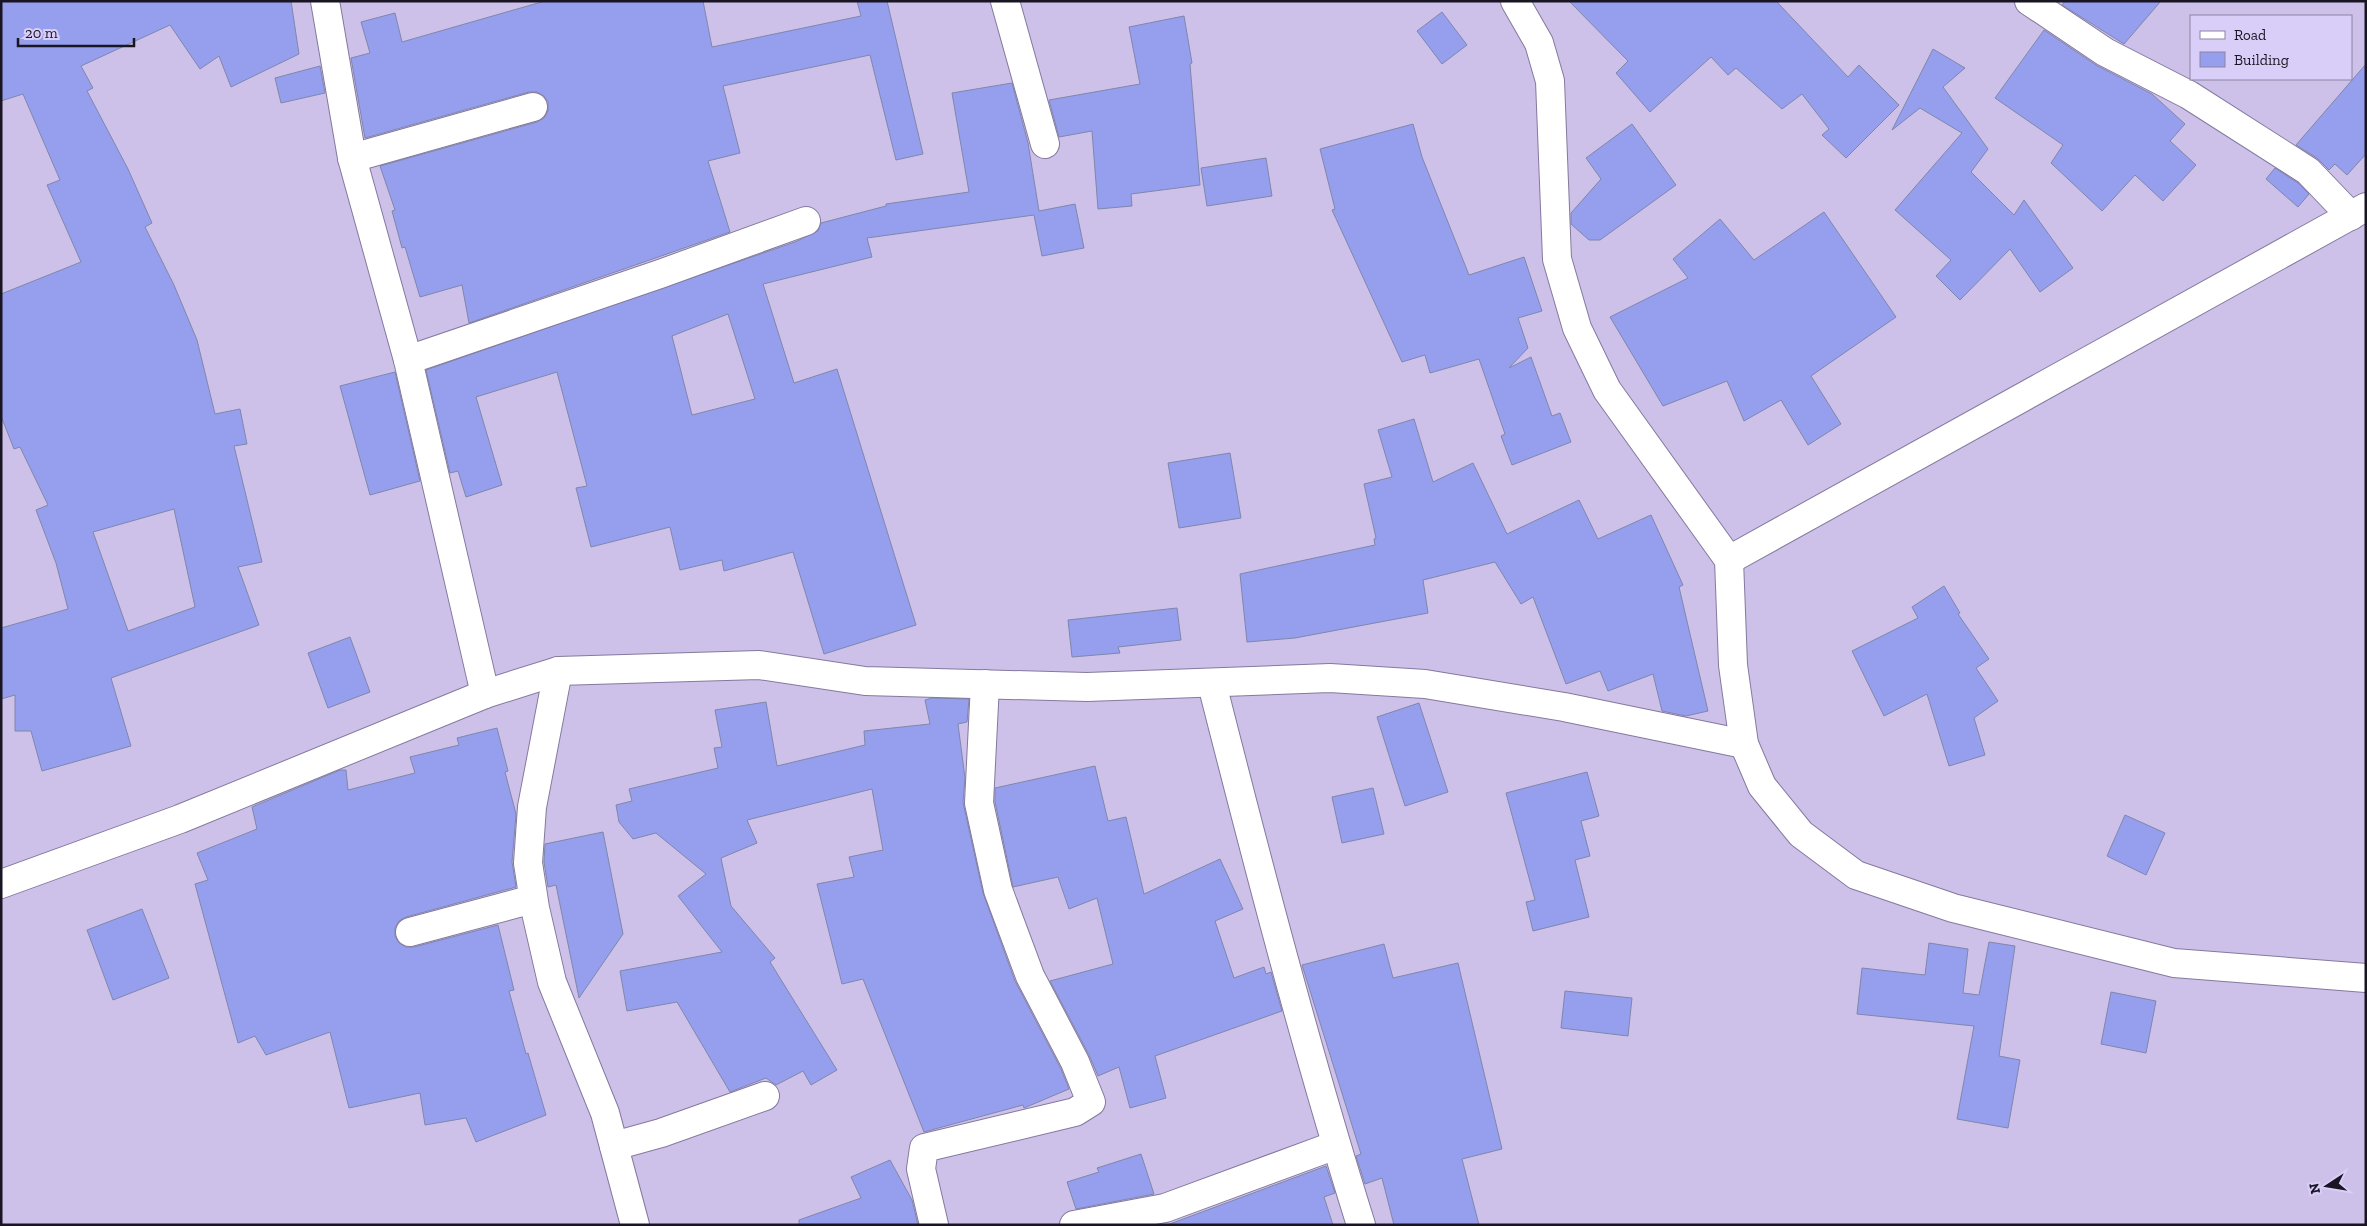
<svg xmlns="http://www.w3.org/2000/svg" width="2367" height="1226" viewBox="0 0 2367 1226" font-family="'Zilla Slab',serif">
  <rect width="100%" height="100%" fill="#cdc1ea"/>
  <g fill="#959fee" stroke="#8086ab" fill-rule="evenodd">
    <path d="M 1,1 L 291,1 L 299,54 L 231,87 L 219,56 L 200,69 L 170,25 L 81,66 L 93,88 L 87,91 L 128,169 L 152,223 L 145,227 L 174,285 L 197,340 L 215,414 L 240,409 L 247,444 L 234,446 L 262,562 L 238,567 L 259,625 L 111,678 L 131,746 L 42,771 L 31,731 L 15,731 L 15,695 L 1,699 L 1,628 L 68,609 L 56,563 L 36,510 L 48,505 L 20,447 L 14,449 L 1,416 L 1,294 L 81,262 L 47,185 L 60,180 L 23,94 L 1,101 ZM 174,509 L 195,607 L 128,631 L 93,532 Z"/>
    <path d="M 545,1 L 703,1 L 712,47 L 861,16 L 857,1 L 887,1 L 923,154 L 896,160 L 870,55 L 723,86 L 740,153 L 708,161 L 730,232 L 469,323 L 462,285 L 420,297 L 405,247 L 402,248 L 392,211 L 395,210 L 380,166 L 537,122 L 544,118 L 548,111 L 548,102 L 544,96 L 537,92 L 529,92 L 365,138 L 351,58 L 370,53 L 361,22 L 395,13 L 402,42 Z"/>
    <path d="M 1569,1 L 1776,1 L 1848,77 L 1859,65 L 1899,105 L 1846,158 L 1822,135 L 1829,129 L 1802,94 L 1782,109 L 1736,68 L 1728,75 L 1711,57 L 1650,112 L 1616,73 L 1628,61 Z"/>
    <path d="M 2065,1 L 2161,1 L 2124,44 L 2062,5 Z"/>
    <path d="M 1442,12 L 1467,45 L 1442,64 L 1417,31 Z"/>
    <path d="M 1184,16 L 1192,63 L 1190,64 L 1200,185 L 1131,194 L 1132,206 L 1098,209 L 1092,131 L 1059,137 L 1049,100 L 1140,84 L 1129,27 Z"/>
    <path d="M 2044,30 L 2096,65 L 2152,94 L 2185,124 L 2170,141 L 2196,165 L 2163,201 L 2135,175 L 2102,211 L 2051,163 L 2063,145 L 1995,98 Z"/>
    <path d="M 1933,49 L 1965,68 L 1943,87 L 1988,149 L 1971,172 L 2014,215 L 2024,200 L 2073,268 L 2040,292 L 2010,249 L 1960,300 L 1936,276 L 1951,260 L 1895,210 L 1962,133 L 1920,108 L 1892,130 Z"/>
    <path d="M 2366,64 L 2366,154 L 2347,175 L 2335,164 L 2329,170 L 2317,158 L 2296,145 Z"/>
    <path d="M 320,66 L 325,93 L 281,103 L 275,78 Z"/>
    <path d="M 1012,83 L 1028,143 L 1039,211 L 1075,204 L 1084,248 L 1042,256 L 1034,215 L 867,238 L 872,257 L 763,284 L 794,383 L 837,369 L 916,625 L 824,654 L 793,552 L 724,571 L 722,560 L 680,570 L 670,527 L 591,547 L 576,488 L 587,486 L 557,372 L 476,397 L 502,485 L 466,497 L 458,471 L 450,473 L 426,370 L 795,242 L 818,231 L 821,223 L 886,206 L 886,204 L 969,192 L 952,93 ZM 728,314 L 755,399 L 692,415 L 672,336 Z"/>
    <path d="M 1413,124 L 1422,157 L 1469,275 L 1524,257 L 1542,311 L 1518,318 L 1528,348 L 1509,368 L 1531,357 L 1552,416 L 1560,413 L 1571,442 L 1512,465 L 1501,436 L 1505,434 L 1479,359 L 1430,373 L 1425,355 L 1402,362 L 1332,210 L 1335,209 L 1320,149 Z"/>
    <path d="M 1632,124 L 1676,185 L 1600,240 L 1589,240 L 1571,224 L 1571,213 L 1601,179 L 1586,158 Z"/>
    <path d="M 1266,158 L 1272,196 L 1207,206 L 1201,168 Z"/>
    <path d="M 2275,168 L 2298,183 L 2309,194 L 2298,207 L 2266,179 Z"/>
    <path d="M 1824,212 L 1896,317 L 1811,376 L 1841,424 L 1808,445 L 1781,400 L 1744,421 L 1727,381 L 1663,406 L 1610,317 L 1688,278 L 1673,259 L 1720,219 L 1754,260 Z"/>
    <path d="M 395,372 L 420,481 L 370,495 L 340,386 Z"/>
    <path d="M 1414,419 L 1433,482 L 1473,463 L 1507,534 L 1579,500 L 1598,539 L 1651,515 L 1683,585 L 1679,587 L 1708,711 L 1686,716 L 1662,711 L 1653,674 L 1608,691 L 1600,671 L 1566,684 L 1533,597 L 1521,604 L 1495,562 L 1423,580 L 1428,613 L 1295,638 L 1247,642 L 1240,574 L 1375,545 L 1374,539 L 1376,538 L 1364,484 L 1392,477 L 1378,430 Z"/>
    <path d="M 1230,453 L 1241,518 L 1179,528 L 1168,463 Z"/>
    <path d="M 1944,586 L 1960,613 L 1958,614 L 1989,659 L 1976,668 L 1998,701 L 1974,718 L 1985,755 L 1949,766 L 1927,694 L 1884,716 L 1852,651 L 1918,618 L 1912,607 Z"/>
    <path d="M 1177,608 L 1181,640 L 1118,647 L 1120,653 L 1072,657 L 1068,620 Z"/>
    <path d="M 350,637 L 370,692 L 328,708 L 308,653 Z"/>
    <path d="M 932,698 L 969,699 L 967,722 L 958,724 L 965,778 L 963,802 L 983,893 L 1015,981 L 1061,1069 L 1069,1089 L 1024,1108 L 1023,1105 L 924,1132 L 863,979 L 842,984 L 817,884 L 854,877 L 849,857 L 883,850 L 872,789 L 747,820 L 757,843 L 721,858 L 731,906 L 775,958 L 770,962 L 837,1070 L 811,1085 L 803,1071 L 776,1085 L 766,1078 L 730,1092 L 677,1002 L 627,1011 L 620,971 L 722,952 L 678,896 L 706,874 L 656,833 L 633,839 L 619,822 L 616,805 L 632,801 L 629,789 L 718,768 L 714,748 L 722,747 L 715,710 L 766,702 L 777,766 L 865,745 L 864,731 L 930,724 L 925,700 Z"/>
    <path d="M 1419,703 L 1448,792 L 1405,806 L 1377,717 Z"/>
    <path d="M 497,728 L 508,771 L 505,772 L 516,814 L 512,862 L 516,887 L 406,917 L 399,921 L 395,928 L 395,936 L 399,943 L 406,947 L 414,947 L 498,925 L 514,990 L 509,991 L 526,1054 L 528,1053 L 546,1115 L 476,1142 L 466,1118 L 425,1125 L 420,1093 L 349,1108 L 330,1032 L 266,1055 L 255,1036 L 238,1043 L 195,884 L 208,880 L 197,853 L 257,829 L 252,807 L 340,770 L 346,770 L 348,790 L 415,773 L 410,757 L 459,745 L 457,738 Z"/>
    <path d="M 1095,766 L 1108,821 L 1126,817 L 1144,894 L 1220,859 L 1243,909 L 1215,921 L 1234,978 L 1264,967 L 1266,974 L 1271,972 L 1282,1011 L 1155,1056 L 1166,1098 L 1130,1108 L 1119,1067 L 1098,1076 L 1089,1055 L 1050,981 L 1113,964 L 1097,898 L 1069,909 L 1058,877 L 1013,887 L 995,802 L 995,788 Z"/>
    <path d="M 1587,772 L 1599,816 L 1581,821 L 1590,856 L 1575,860 L 1589,917 L 1533,931 L 1526,902 L 1535,900 L 1506,793 Z"/>
    <path d="M 1373,788 L 1384,834 L 1342,843 L 1332,797 Z"/>
    <path d="M 2125,815 L 2165,833 L 2146,875 L 2107,856 Z"/>
    <path d="M 603,832 L 623,934 L 579,998 L 556,885 L 548,887 L 544,862 L 545,844 Z"/>
    <path d="M 142,909 L 169,978 L 113,1000 L 87,930 Z"/>
    <path d="M 1989,942 L 2015,946 L 1999,1056 L 2020,1060 L 2008,1128 L 1957,1119 L 1974,1026 L 1857,1014 L 1862,968 L 1925,975 L 1929,943 L 1968,949 L 1963,993 L 1979,995 Z"/>
    <path d="M 1384,944 L 1393,978 L 1458,963 L 1502,1149 L 1462,1159 L 1479,1225 L 1394,1225 L 1382,1178 L 1365,1184 L 1356,1156 L 1361,1154 L 1302,965 Z"/>
    <path d="M 1565,991 L 1632,998 L 1628,1036 L 1561,1028 Z"/>
    <path d="M 2111,992 L 2156,1001 L 2146,1053 L 2101,1044 Z"/>
    <path d="M 1141,1154 L 1154,1194 L 1076,1209 L 1067,1182 L 1099,1172 L 1097,1168 Z"/>
    <path d="M 890,1160 L 912,1200 L 918,1225 L 799,1225 L 799,1220 L 861,1198 L 851,1177 Z"/>
    <path d="M 1326,1166 L 1335,1193 L 1324,1197 L 1333,1225 L 1167,1225 Z"/>
  </g>
  <g fill="none" stroke-linecap="round" stroke-linejoin="round">
    <defs>
      <g id="street">
        <path d="M 325,1 L 352,158 L 408,360 L 485,694"/>
        <path d="M 1005,1 L 1045,144"/>
        <path d="M 1515,1 L 1539,43 L 1550,81 L 1557,259 L 1577,328 L 1607,390 L 1729,560 L 1733,665 L 1744,744 L 1762,786 L 1801,834 L 1856,875 L 1953,908 L 2174,963 L 2366,978"/>
        <path d="M 2029,1 L 2105,52 L 2189,95 L 2308,171 L 2351,216"/>
        <path d="M 352,158 L 533,107"/>
        <path d="M 408,360 L 660,274 L 806,221"/>
        <path d="M 1729,560 L 2366,207"/>
        <path d="M 558,671 L 532,807 L 528,863 L 535,908 L 552,982 L 605,1113 L 635,1225"/>
        <path d="M 1212,684 C 1258,865 1305,1046 1361,1225"/>
        <path d="M 1,884 L 180,819 L 485,694 L 558,671 L 759,665 L 865,681 L 1087,687 L 1330,678 L 1425,684 L 1564,707 L 1744,744"/>
        <path d="M 410,932 L 533,899"/>
        <path d="M 614,1146 L 661,1133 L 765,1096"/>
        <path d="M 934,1225 L 921,1169 L 924,1148 L 1075,1112 L 1091,1102 L 1075,1062 L 1030,976 L 998,890 L 979,803 L 985,684"/>
        <path d="M 1074,1225 L 1165,1208 L 1336,1145"/>
      </g>
    </defs>
    <use href="#street" stroke="#84799e" stroke-width="30"/>
    <use href="#street" stroke="#fff" stroke-width="28"/>
  </g>
  <rect width="2367" height="1226" fill="none" stroke="#191523" stroke-width="5"/>
  <rect x="2190" y="15" width="162" height="65" fill="#d9cef7" stroke="#8c84a2"/>
  <rect x="2200" y="31" width="25" height="8" fill="#ffffff" stroke="#8c84a2"/>
  <text x="2234" y="40" font-size="15" fill="#191523">Road</text>
  <rect x="2200" y="52" width="25" height="15" fill="#959fee" stroke="#8c84a2"/>
  <text x="2234" y="65" font-size="15" fill="#191523">Building</text>
  <g transform="translate(2327 1186) rotate(258)" stroke="#d9cef7" stroke-width="4" paint-order="stroke">
  <path d="M0-4L9 19L0 12L-9 19Z" fill="#191523"/>
  <text y="-8" font-size="14" font-weight="bold" text-anchor="middle" fill="#191523">N</text>
  </g>
  <path d="M18 38v8h116v-8" fill="none" stroke="#191523" stroke-width="2.5"/>
  <text x="25" y="38" font-size="15" fill="#191523" stroke="#d9cef7" stroke-width="4" paint-order="stroke">20 m</text>
</svg>
